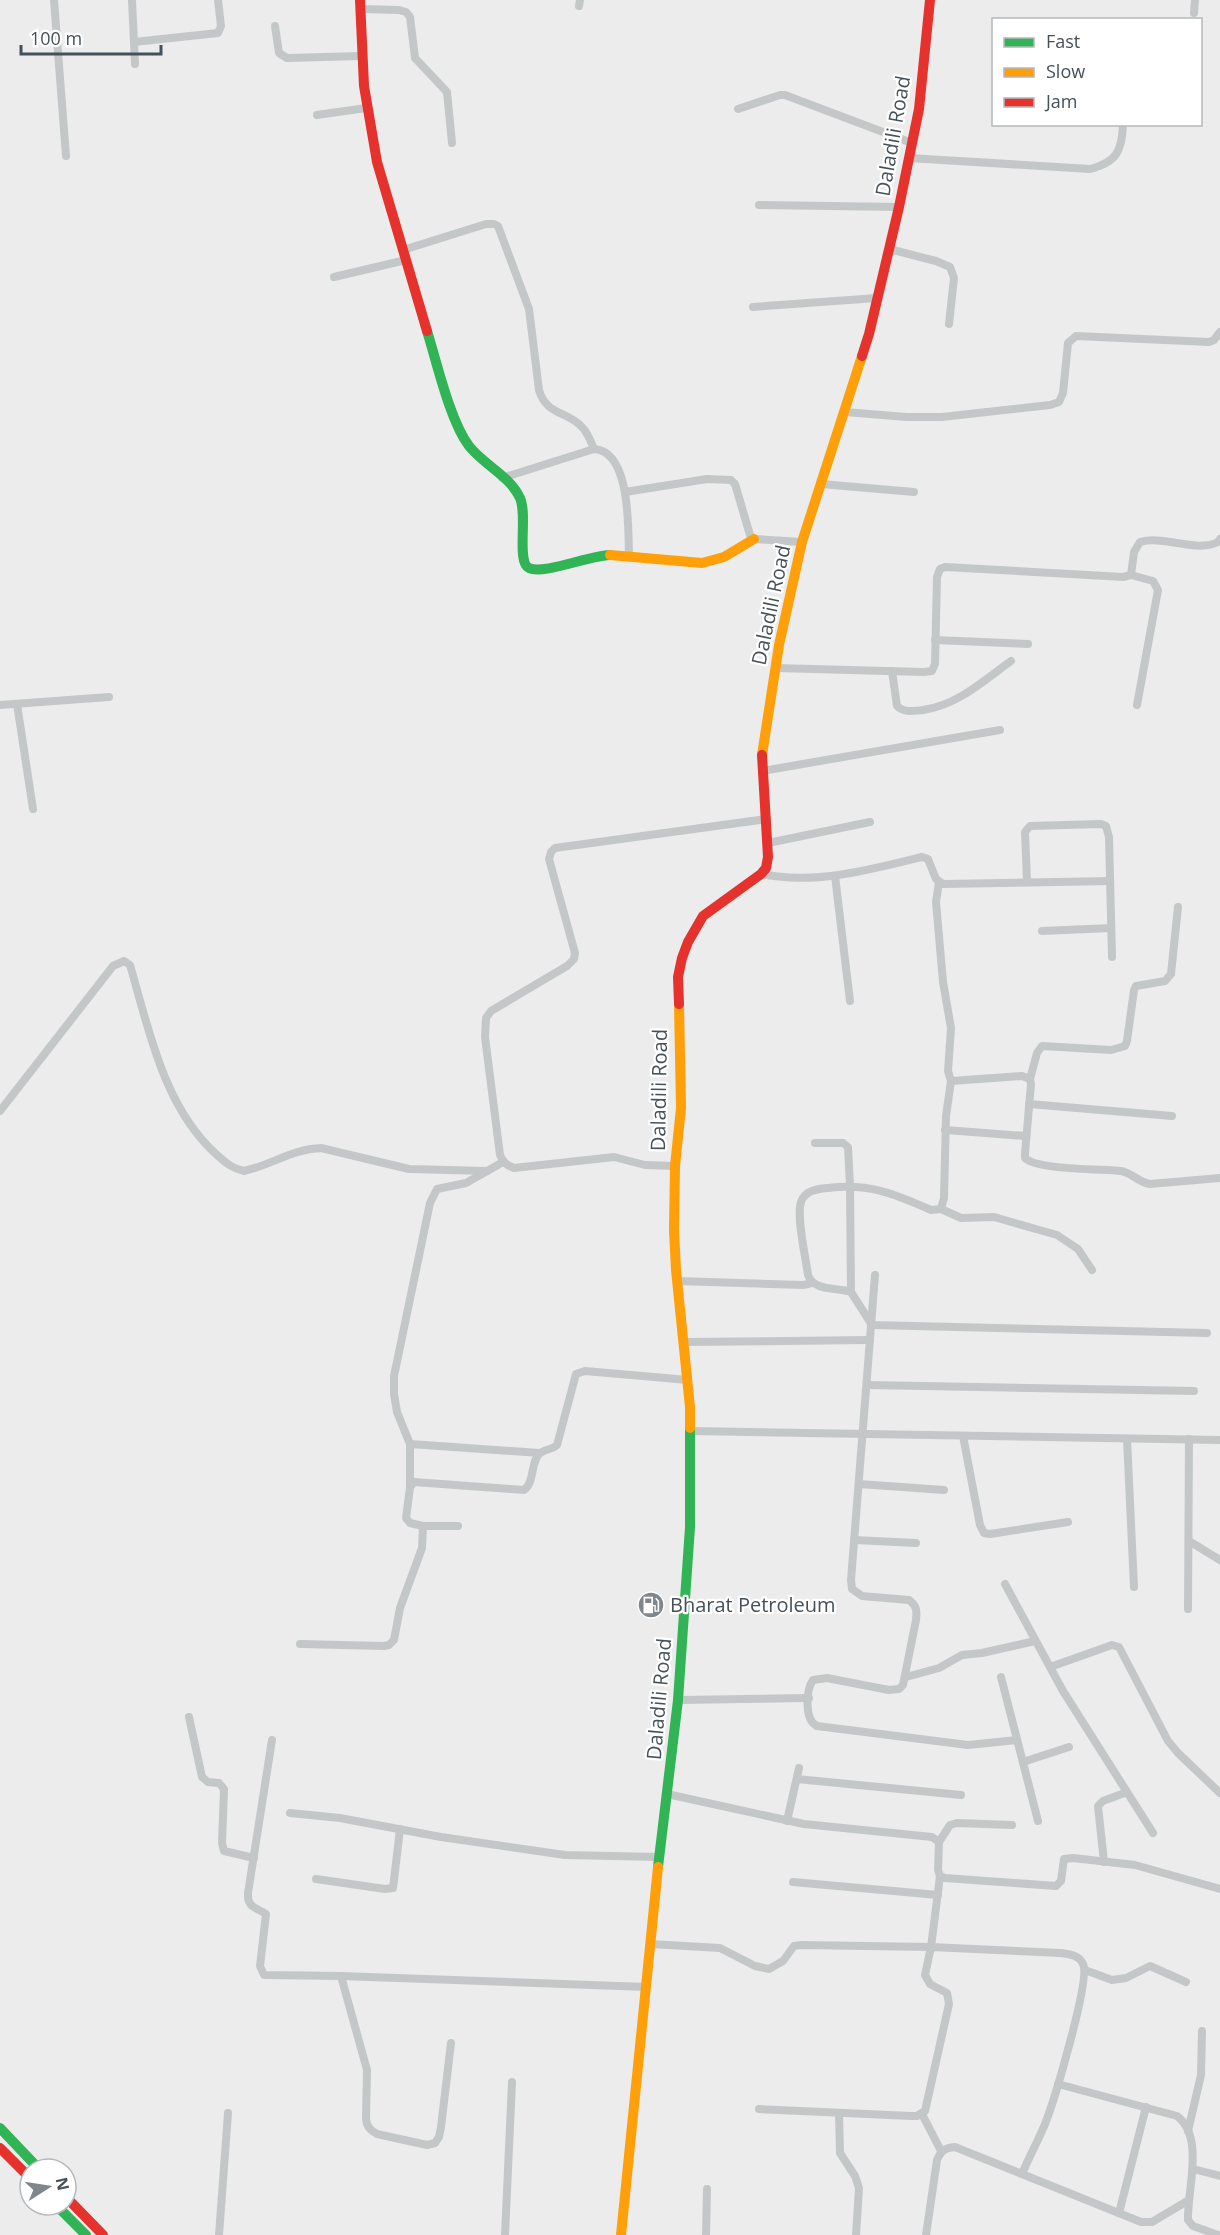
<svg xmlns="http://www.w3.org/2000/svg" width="1220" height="2235" viewBox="0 0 1220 2235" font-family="'Open Sans',sans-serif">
  <rect width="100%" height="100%" fill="#edecec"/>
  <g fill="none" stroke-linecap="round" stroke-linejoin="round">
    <g stroke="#c4c7c8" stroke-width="8">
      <path d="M 54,0 L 66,156"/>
      <path d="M 132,0 L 135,64"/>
      <path d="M 579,6 L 580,0"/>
      <path d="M 360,9 L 399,10 L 406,12 L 410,17 L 415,58 L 447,92 L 452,143"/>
      <path d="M 1194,13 L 1195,0"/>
      <path d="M 275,26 L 279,53 L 287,58 L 361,56"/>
      <path d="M 134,42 L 218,33 L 221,26 L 218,0"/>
      <path d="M 738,109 L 780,95 L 785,95 L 912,143"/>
      <path d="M 317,115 L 366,108"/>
      <path d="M 909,158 L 1090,169 C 1117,162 1122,151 1123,124"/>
      <path d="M 759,205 L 899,207"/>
      <path d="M 889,249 L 936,261 L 950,267 L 954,278 L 949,324"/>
      <path d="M 403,250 L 486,224 L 494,224 L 498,226 L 529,309 L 539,390 C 546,415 567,411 582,427 C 588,433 591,442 594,449"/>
      <path d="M 334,277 L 406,260"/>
      <path d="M 753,307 L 877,298"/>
      <path d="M 845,412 L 907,417 L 942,417 L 1050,405 L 1059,402 L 1063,393 L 1068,343 L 1076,336 L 1209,342 L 1214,340 L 1220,332"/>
      <path d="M 502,478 L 594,449 C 631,451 628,529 629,555"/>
      <path d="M 821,484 L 914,492"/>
      <path d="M 625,492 L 707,479 L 731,480 L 735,484 L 750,535 L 754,539 L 802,542"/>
      <path d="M 1131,575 L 1153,581 L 1158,590 L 1137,705"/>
      <path d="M 935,640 L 1028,644"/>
      <path d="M 776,668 L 924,672 L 932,671 L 935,664 L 937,577 L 940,569 L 945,567 L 1123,577 L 1131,575 L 1134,552 L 1140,542 C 1163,535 1197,553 1218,542 L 1220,539"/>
      <path d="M 892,671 L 897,706 C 904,713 913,711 923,710 C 958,705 983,681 1011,661"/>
      <path d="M 17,704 L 33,809"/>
      <path d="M 0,705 L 109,697"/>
      <path d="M 762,771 L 1000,730"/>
      <path d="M 768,843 L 870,822"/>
      <path d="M 761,874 C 814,885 870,870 922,857 L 928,859 L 936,879 L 943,884 L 1110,881"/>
      <path d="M 835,876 L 850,1001"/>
      <path d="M 939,882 L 936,902 L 943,982 L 951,1028 L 948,1071 L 951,1081 L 1022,1076 L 1030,1079 L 1031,1084 L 1025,1153 L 1025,1158 C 1037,1170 1102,1169 1121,1171 C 1132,1173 1138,1182 1150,1184 L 1220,1178"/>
      <path d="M 1027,882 L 1025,832 L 1030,826 L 1101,824 L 1106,826 L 1109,837 L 1112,957"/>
      <path d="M 1042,931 L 1111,928"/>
      <path d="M 1030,1079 L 1037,1053 L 1042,1046 L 1111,1050 L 1125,1046 L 1127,1041 L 1134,990 L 1136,986 L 1165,981 L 1171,974 L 1178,907"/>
      <path d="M 951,1081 L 946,1116 L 944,1198 L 941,1209 L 931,1210 C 895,1194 869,1183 828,1188 C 818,1189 805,1190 801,1202 C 796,1216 806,1259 808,1275 C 814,1292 838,1287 851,1292 L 872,1325 L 1207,1333"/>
      <path d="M 1029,1104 L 1172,1116"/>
      <path d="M 0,1111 L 113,966 L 124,961 L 130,965 C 149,1030 164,1108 217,1155 C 226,1163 233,1169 244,1171 C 271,1165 293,1149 321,1148 L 409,1169 L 487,1171"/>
      <path d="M 945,1130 L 1026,1136"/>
      <path d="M 815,1143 L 843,1143 L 848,1147 L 850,1186 L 851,1292"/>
      <path d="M 675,1166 L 645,1165 L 614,1157 L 514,1168 C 506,1165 503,1162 500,1155 L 485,1037 L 486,1018 L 491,1011 L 567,966 L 574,959 L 575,953 L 549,859 L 551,852 L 555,848 L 767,819"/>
      <path d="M 941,1209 L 961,1218 L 994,1217 L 1057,1235 L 1078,1249 L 1092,1270"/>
      <path d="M 875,1275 L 851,1580 L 852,1589 L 862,1596 L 909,1600 C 917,1606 917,1611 916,1620 L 903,1685 L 899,1689 L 889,1690 L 827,1678 L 813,1680 C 806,1690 804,1720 817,1726 L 968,1745 L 1017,1740"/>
      <path d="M 677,1281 L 803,1285 L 812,1283"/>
      <path d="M 684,1342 L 870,1340"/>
      <path d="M 867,1385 L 1194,1391"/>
      <path d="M 690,1431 L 1220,1440"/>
      <path d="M 963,1436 L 980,1525 L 984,1533 L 990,1534 L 1068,1522"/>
      <path d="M 1127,1439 L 1134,1587"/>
      <path d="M 410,1444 L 540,1453"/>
      <path d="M 859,1484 L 944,1490"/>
      <path d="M 410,1487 L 410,1444 L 397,1412 L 394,1394 L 394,1376 L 430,1203 L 437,1189 L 466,1183 L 503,1162"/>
      <path d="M 423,1526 L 458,1526"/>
      <path d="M 854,1540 L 916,1543"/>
      <path d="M 1189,1541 L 1220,1560"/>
      <path d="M 1005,1584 L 1063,1691 L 1153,1833"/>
      <path d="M 1188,1609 L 1189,1439"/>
      <path d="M 300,1644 L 384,1646 L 389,1645 L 394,1640 L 400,1608 L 422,1548 L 423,1526 L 410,1523 L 406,1518 L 410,1487 L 414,1482 L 524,1490 C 535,1482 530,1464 539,1454 C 544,1449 552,1450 557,1445 L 576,1374 L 585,1371 L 688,1380"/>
      <path d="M 1050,1667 L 1112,1645 L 1119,1647 L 1168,1741 L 1178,1753 L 1220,1793"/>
      <path d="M 906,1677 L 939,1668 L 962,1655 L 982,1653 L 1035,1641"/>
      <path d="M 1001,1677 L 1038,1821"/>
      <path d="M 678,1700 L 809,1698"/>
      <path d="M 189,1717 L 202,1777 L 208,1782 L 219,1783 L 224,1789 L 222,1843 L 224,1851 L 254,1858"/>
      <path d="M 272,1740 L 248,1893 C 247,1908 256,1907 266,1914 L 260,1966 L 264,1975 L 341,1976 L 646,1987"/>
      <path d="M 1023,1762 L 1069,1747"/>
      <path d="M 797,1779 L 961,1795"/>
      <path d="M 667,1794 L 804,1824 L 932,1837 L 939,1842 L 938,1870 L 940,1876 L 945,1878 L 1056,1886 L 1061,1881 L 1064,1859 L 1073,1858 L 1135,1865 L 1220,1889"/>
      <path d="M 290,1813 L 340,1818 L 441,1837 L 565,1855 L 659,1857"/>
      <path d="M 787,1821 L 799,1768"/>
      <path d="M 939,1842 L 950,1825 L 957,1823 L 1012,1825"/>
      <path d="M 1104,1862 L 1098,1806 L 1103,1801 L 1127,1792"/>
      <path d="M 316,1879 L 385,1889 L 393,1888 L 400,1829"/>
      <path d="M 793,1882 L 938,1895"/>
      <path d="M 650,1944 L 720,1948 L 755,1966 L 769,1969 L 783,1961 L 794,1946 L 801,1945 L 931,1947 L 1060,1953 C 1069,1954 1079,1955 1083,1964 C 1091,1979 1053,2104 1045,2124 C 1038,2141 1029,2157 1022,2174"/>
      <path d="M 1085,1970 L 1112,1980 L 1126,1978 L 1150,1966 L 1186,1982"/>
      <path d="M 341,1976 L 367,2070 L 366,2119 C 367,2127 370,2130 377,2134 L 427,2145 L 435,2143 L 439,2137 L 441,2127 L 451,2043"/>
      <path d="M 1058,2084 L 1177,2116 C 1205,2137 1187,2190 1188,2220 L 1193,2226 L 1218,2235"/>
      <path d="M 759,2109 L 911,2116 L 917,2116 L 925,2111 L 949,2004 L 947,1993 L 930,1984 L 925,1975 L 931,1947 L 940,1876"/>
      <path d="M 839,2113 L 840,2153 L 855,2176 L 859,2188 L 856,2235"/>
      <path d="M 922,2114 L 941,2151"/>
      <path d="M 1188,2131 L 1201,2075 L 1202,2031"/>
      <path d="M 1193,2169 L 1220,2176"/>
      <path d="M 1119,2213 L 1146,2107"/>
      <path d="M 219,2235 L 228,2113"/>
      <path d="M 505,2235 L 512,2082"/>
      <path d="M 706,2235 L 707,2189"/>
      <path d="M 926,2235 L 937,2160 C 941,2151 944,2148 955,2147 L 1141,2222 L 1152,2222 L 1189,2200"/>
    </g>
    <g stroke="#30b455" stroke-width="10">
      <path d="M 427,331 C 437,363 450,421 469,446 C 484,465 510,476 520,498 C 528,516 516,562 529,568 C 543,575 591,555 610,555"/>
      <path d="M 658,1867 L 678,1700 L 690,1527 L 690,1428"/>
      <path d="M 0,2128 L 39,2169"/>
      <path d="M 56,2205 L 86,2235"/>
    </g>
    <g stroke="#ff9f0a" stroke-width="10">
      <path d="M 610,555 L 702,563 L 724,557 L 754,539"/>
      <path d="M 762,755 L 779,645 L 802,542 L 862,356"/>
      <path d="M 679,1004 L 681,1108 L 675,1166 L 674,1230 L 676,1270 L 690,1407 L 690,1428"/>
      <path d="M 621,2235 L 658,1867"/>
    </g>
    <g stroke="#e5322d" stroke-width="10">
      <path d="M 360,0 L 364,86 L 377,162 L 427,331"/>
      <path d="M 862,356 L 869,334 L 899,207 L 919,109 L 930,0"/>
      <path d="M 679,1004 L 678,977 L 682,958 L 688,942 L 703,916 L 761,874 L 766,868 L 768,857 L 762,755"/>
      <path d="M 0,2148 L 30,2178"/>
      <path d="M 66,2197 L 103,2235"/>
    </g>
  </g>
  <defs>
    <symbol id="fuel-disc" viewBox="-11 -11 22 22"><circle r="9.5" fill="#80878c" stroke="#fff"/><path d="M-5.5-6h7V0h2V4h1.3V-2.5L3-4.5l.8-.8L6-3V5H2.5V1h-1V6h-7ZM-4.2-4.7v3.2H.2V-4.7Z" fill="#fff"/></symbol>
  </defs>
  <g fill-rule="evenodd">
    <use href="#fuel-disc" x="636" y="1590" width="30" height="30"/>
  </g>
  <g text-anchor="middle" stroke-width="4.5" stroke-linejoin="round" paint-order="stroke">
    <g font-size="20" fill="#455158" stroke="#fff">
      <text transform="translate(893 136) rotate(-80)" y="7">Daladili Road</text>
      <text transform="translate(771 605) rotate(-78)" y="7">Daladili Road</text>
      <text transform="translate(659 1090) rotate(-89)" y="7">Daladili Road</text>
      <text transform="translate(659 1699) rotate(-85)" y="7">Daladili Road</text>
    </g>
    <g font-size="20" fill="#455158" stroke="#fff" text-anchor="start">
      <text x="670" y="1612">Bharat Petroleum</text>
    </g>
  </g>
  <rect x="992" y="18" width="210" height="108" fill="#ffffff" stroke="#b5b9bc" stroke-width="1.5"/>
  <rect x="1004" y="38" width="30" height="9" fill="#30b455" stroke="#b5b9bc" stroke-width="1.5"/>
  <text x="1046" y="48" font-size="18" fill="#455158">Fast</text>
  <rect x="1004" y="68" width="30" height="9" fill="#ff9f0a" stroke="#b5b9bc" stroke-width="1.5"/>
  <text x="1046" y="78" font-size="18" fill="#455158">Slow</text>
  <rect x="1004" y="98" width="30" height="9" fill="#e5322d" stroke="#b5b9bc" stroke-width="1.5"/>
  <text x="1046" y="108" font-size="18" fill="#455158">Jam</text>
  <g transform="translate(48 2187) rotate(78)"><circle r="28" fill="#ffffff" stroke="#b5b9bc" stroke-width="1.5"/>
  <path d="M0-4.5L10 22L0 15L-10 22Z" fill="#80878c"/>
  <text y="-9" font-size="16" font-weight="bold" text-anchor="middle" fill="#455158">N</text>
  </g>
  <path d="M21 45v9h140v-9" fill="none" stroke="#455158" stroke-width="3"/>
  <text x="30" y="45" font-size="18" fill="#455158" stroke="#ffffff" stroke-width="4.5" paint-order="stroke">100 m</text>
</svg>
